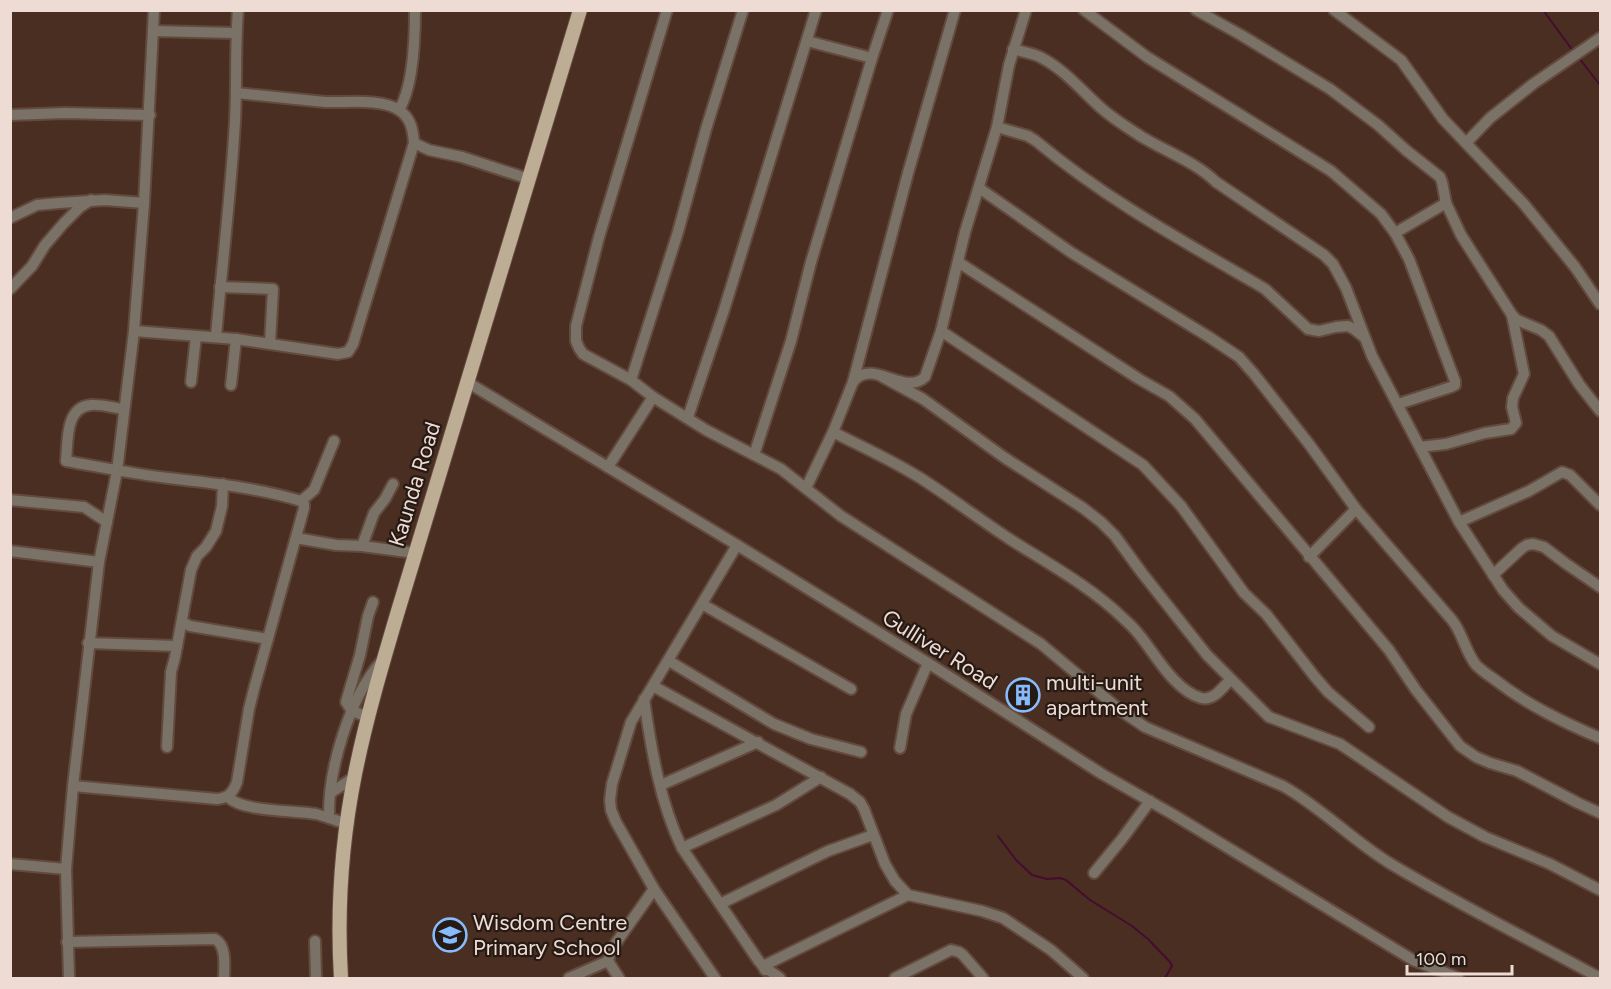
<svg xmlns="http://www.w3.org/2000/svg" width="1611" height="989" viewBox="0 0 1611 989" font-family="Figtree,sans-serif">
  <rect width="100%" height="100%" fill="#492e21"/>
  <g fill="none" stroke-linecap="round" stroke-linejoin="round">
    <g stroke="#450c30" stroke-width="2">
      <path d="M 1543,10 L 1573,51"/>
      <path d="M 1579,58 L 1600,85"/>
      <path d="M 998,836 L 1016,860 L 1032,875 L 1047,879 L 1060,878 L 1066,880 L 1090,900 L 1132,926 L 1148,939 L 1170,962 L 1172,966 L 1165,978"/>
    </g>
    <defs>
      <g id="minor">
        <path d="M 667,10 L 599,237 L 576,326 L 576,341 L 579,348 L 583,354 L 631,380 L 653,397 L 706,430 L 781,469 L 841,516 L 1041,644 L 1120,710 L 1145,727 L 1283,786 C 1322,808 1353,841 1391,864 C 1459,905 1531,940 1600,978"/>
        <path d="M 1084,10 L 1147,57 L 1331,171 L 1381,214 L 1395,233 L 1409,259 L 1455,381 L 1455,385 L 1451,387 L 1398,404"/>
        <path d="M 1196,10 L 1241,35 L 1330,89 L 1378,125 L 1407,151 L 1440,177 L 1442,182 L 1446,203 L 1461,235 L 1512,315 L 1517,320 L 1541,330 L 1549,336 L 1579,384 L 1600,411"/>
        <path d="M 1334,10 L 1401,60 L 1443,119 L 1523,203 L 1575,267 L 1600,304"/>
        <path d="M 153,31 L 236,33"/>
        <path d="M 807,41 L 872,58"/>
        <path d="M 1013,49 C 1022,52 1032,53 1040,57 C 1064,69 1081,90 1100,107 C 1112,118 1128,128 1142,137 C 1167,152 1195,162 1216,182 L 1324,255 L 1333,264 L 1346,288 L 1372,356 L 1459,522 L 1503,590 L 1519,608 L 1552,636 L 1600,664"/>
        <path d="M 399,110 C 413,87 415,38 415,10"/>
        <path d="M 10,115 L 65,113 L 150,115"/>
        <path d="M 997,127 L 1028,136 L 1036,141 C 1103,197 1179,239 1255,283 L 1265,289 L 1308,329 L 1319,331 L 1336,327 L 1348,326 L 1354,329 L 1364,337"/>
        <path d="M 414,143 L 429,150 L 462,157 L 529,179"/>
        <path d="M 1466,143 L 1490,118 L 1533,84 L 1600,38"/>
        <path d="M 979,188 L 1072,253 L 1209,337 L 1239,357 L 1254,374 L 1309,444 L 1356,509 L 1452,620 C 1463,634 1465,651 1476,665 C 1481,670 1488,675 1494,679 C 1527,705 1563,722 1600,738"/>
        <path d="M 10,218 L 37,205 L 59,203 L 105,200 L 144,203"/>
        <path d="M 1395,233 L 1446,203"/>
        <path d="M 958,262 L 1139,379 L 1169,396 L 1195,419 L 1389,650 L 1416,690 L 1460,746 L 1476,757 L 1490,763 L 1517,771 L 1578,803 L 1600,813"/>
        <path d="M 220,287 L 273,289 L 270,343"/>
        <path d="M 10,289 L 32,266 L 45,245 L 64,223 L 80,207 L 91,200"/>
        <path d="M 134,331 L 236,339 L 338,354 L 348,352 L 353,344 L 414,143 C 413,130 411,118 399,110 C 381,98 346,103 325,102 C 295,99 266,96 236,93"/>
        <path d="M 941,331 L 1143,465 L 1181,506 L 1244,593 L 1266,614 L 1315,677 L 1328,692 L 1369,727"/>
        <path d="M 216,337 C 222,265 231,193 235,121 C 237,84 235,47 238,10"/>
        <path d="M 881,376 L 923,399 L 1005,458 L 1083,508 L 1101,522 L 1115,536 L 1142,573 L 1207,655 L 1269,717 L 1340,744 L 1448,817 L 1485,837 L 1550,864 L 1600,890"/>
        <path d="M 631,380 L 678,232 L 706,129 L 743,10"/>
        <path d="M 191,382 L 196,336"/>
        <path d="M 467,382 L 737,545 L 928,663 L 1102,774 L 1174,815 L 1413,960 L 1458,978"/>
        <path d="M 853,382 L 908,173 L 955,10"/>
        <path d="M 231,385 L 236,339"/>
        <path d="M 688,417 L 724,310 L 816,10"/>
        <path d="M 833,432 C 864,448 896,462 925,481 C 954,500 982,521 1011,540 C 1049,564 1091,587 1123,618 C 1127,622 1132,626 1136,631 C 1154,651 1173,690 1201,698 C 1214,701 1222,688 1230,680"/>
        <path d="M 1420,447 L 1446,444 L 1485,433 L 1511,429 L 1516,423 L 1512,407 L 1513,398 L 1524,374 L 1512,315"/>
        <path d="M 754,455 L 791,341 L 811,262 L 872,58 L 888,10"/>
        <path d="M 608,467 L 653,397"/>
        <path d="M 806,488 L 833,432 L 853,382 C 872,357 904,397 925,377 L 941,331 L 965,232 L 997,127 L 1009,65 L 1026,10"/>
        <path d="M 10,500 L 84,507 L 107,522"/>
        <path d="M 301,501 L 314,490 L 334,441"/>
        <path d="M 1459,522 L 1529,491 L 1562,472 L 1570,475 L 1600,505"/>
        <path d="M 296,538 L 336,545 L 362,546 L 415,553"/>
        <path d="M 362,546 L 374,513 L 385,499 L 393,484"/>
        <path d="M 10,551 L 99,562"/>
        <path d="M 1309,557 L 1356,509"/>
        <path d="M 1493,575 L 1522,548 L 1527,545 L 1533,544 L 1544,547 L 1565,563 L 1600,587"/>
        <path d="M 702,604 L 851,689"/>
        <path d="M 182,622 L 190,626 L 268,639"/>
        <path d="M 88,643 L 177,646"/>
        <path d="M 669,661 L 774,724 L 811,739 L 861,752"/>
        <path d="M 653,686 L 850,794 L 860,802 L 864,809 L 885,864 L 895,881 L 908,895 L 982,911 L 1003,918 L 1051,950 L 1083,978"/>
        <path d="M 644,699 C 651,748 660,803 682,848 L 758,960 L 763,966 L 780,978"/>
        <path d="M 368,717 L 352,711 L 346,702 L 360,655 L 368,616 L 373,602"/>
        <path d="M 167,747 L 171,672 L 175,657 L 191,570 L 197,556 L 206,547 L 216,531 L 222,506 L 223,484"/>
        <path d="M 900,748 L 906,714 L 928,663"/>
        <path d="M 661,785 L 758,742"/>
        <path d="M 73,786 L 217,799 C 228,798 233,793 237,782 L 249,709 L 254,689 L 304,508 L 304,504 L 301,501 C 258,488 213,483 168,478 C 134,474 100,467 66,461 C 68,441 65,407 91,405 C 101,404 114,408 124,409"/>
        <path d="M 330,793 L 355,777"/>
        <path d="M 228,797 C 242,812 294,810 316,814 C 327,817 337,821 348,824"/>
        <path d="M 329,818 C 328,770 349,698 381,662"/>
        <path d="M 682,848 L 776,805 L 821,777"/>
        <path d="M 10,864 L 66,869"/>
        <path d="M 1094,873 L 1122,839 L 1150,801"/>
        <path d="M 720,904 L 828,851 L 873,835"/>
        <path d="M 315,941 L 316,978"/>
        <path d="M 67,942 L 215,939 C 227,946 224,966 224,978"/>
        <path d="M 608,961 L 611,950 L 654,889"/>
        <path d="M 608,961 L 619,978"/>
        <path d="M 765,970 L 763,966 L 908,895"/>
        <path d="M 69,978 L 66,869 L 73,786 L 99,562 L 117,471 L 134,331 L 144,203 L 154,10"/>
        <path d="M 569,978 L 608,961"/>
        <path d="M 715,978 L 654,889 L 616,822 L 611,810 L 610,800 L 612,784 L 631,722 L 737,545"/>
        <path d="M 895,978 L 951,950 L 959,952 L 963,955 L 983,978"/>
      </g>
      <path id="major" d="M 341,978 C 337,912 342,839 355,774 C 366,719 382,665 398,611 L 580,10"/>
    </defs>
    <use href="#minor" stroke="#634a3e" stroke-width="14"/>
    <use href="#major" stroke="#634a3e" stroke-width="16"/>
    <use href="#minor" stroke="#7a7266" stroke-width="10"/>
    <use href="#major" stroke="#bdad94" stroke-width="14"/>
  </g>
  <defs>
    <symbol id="building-ring" viewBox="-11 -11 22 22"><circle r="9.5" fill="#261a14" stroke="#87bbfb" stroke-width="1.5"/><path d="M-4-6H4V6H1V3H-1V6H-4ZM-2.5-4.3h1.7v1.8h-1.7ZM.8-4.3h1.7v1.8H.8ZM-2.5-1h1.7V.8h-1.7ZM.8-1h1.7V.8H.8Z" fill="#87bbfb"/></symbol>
    <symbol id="school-ring" viewBox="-11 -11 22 22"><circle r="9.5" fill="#261a14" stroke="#87bbfb" stroke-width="1.5"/><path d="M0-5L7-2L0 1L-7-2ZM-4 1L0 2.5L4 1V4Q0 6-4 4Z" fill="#87bbfb"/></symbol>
  </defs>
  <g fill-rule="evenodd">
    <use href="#building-ring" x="1004" y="676" width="38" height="38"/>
    <use href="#school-ring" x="431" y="916" width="38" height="38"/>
  </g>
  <g text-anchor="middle" stroke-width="4.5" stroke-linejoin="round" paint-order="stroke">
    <g font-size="22" fill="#eedcd4" stroke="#261a14">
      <text transform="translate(414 484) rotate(-73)" y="8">Kaunda Road</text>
      <text transform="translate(940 649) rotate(32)" y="8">Gulliver Road</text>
    </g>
    <g font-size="22" fill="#eedcd4" stroke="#261a14" text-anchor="start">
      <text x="1046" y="690">multi-unit<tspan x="1046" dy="25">apartment</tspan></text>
      <text x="473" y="930">Wisdom Centre<tspan x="473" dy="25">Primary School</tspan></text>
    </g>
  </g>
  <rect width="1611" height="989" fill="none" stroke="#eedcd4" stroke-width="24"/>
  <path d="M1407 965v9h105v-9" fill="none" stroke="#eedcd4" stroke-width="3"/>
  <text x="1416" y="965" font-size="18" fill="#eedcd4" stroke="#261a14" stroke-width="4.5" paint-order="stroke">100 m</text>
</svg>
